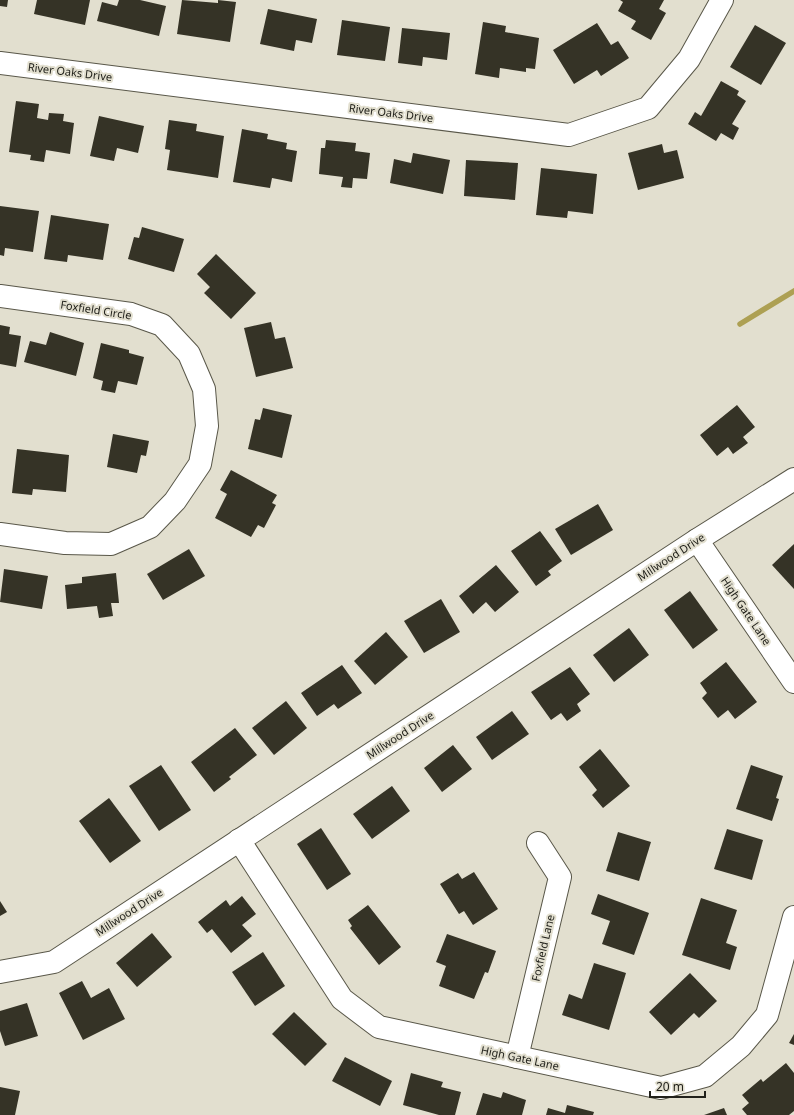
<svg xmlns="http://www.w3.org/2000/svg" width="794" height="1115" viewBox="0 0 794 1115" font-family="'Noto Sans',sans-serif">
  <rect width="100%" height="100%" fill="#e2dfcf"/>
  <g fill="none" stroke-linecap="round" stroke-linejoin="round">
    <path stroke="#ada053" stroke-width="5.5" d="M 740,324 L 794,291"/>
  </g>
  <g fill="#353326">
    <path d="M 0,0 L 8,0 L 7,7 L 0,6 Z"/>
    <path d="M 37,0 L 90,0 L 85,25 L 34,14 Z"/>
    <path d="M 119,0 L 140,0 L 166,6 L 159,36 L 97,21 L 102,2 L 117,6 Z"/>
    <path d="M 182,0 L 218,3 L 218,0 L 236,2 L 230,42 L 177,34 Z"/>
    <path d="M 620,0 L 664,0 L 659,9 L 666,13 L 651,40 L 631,29 L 636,21 L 618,11 L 623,2 Z"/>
    <path d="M 268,9 L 317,19 L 312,43 L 296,40 L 294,51 L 260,44 Z"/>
    <path d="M 342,20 L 390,27 L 385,61 L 337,55 Z"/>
    <path d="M 483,22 L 506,26 L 505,32 L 539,38 L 535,69 L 526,68 L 526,72 L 500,68 L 499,78 L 475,74 Z"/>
    <path d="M 597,23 L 611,45 L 618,41 L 629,58 L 601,76 L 597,70 L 574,84 L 553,50 Z"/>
    <path d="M 755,25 L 786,43 L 761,85 L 730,67 Z"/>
    <path d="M 402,28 L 450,33 L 447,60 L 423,57 L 422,66 L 398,63 Z"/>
    <path d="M 721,81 L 739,91 L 737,95 L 746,101 L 732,124 L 739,128 L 733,140 L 721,133 L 716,141 L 688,124 L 695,112 L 701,116 Z"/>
    <path d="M 16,101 L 39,104 L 37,118 L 48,120 L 49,113 L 64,114 L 63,121 L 74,123 L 70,154 L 46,150 L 44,162 L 30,160 L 31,155 L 9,152 Z"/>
    <path d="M 99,116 L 144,126 L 138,153 L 117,148 L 114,161 L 90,156 Z"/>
    <path d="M 169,120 L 197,124 L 196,131 L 224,136 L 218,178 L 167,170 L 170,150 L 165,149 Z"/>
    <path d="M 242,129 L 268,134 L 267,139 L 287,143 L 286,149 L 297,151 L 292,182 L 272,178 L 270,188 L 233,182 Z"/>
    <path d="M 326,140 L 356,143 L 355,151 L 370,153 L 367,179 L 353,178 L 352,188 L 341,187 L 343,177 L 319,174 L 321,148 L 325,148 Z"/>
    <path d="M 662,144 L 664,153 L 677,150 L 684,178 L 638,190 L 628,153 Z"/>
    <path d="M 413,153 L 450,160 L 443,194 L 390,183 L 394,159 L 411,163 Z"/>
    <path d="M 466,160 L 518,163 L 515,200 L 464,196 Z"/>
    <path d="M 541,168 L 597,174 L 593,214 L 568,211 L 567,218 L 536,215 Z"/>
    <path d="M 0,206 L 39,211 L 33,252 L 5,248 L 4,256 L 0,255 Z"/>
    <path d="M 51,215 L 109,224 L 103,260 L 68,255 L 67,262 L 44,259 Z"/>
    <path d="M 142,227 L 184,239 L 174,272 L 128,259 L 134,237 L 139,238 Z"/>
    <path d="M 216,254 L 256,293 L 231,319 L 204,293 L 210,287 L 197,274 Z"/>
    <path d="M 271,322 L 275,339 L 285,337 L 293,368 L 256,377 L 244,328 Z"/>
    <path d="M 0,325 L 10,327 L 9,334 L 21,336 L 16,367 L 0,364 Z"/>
    <path d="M 50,332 L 84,343 L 76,376 L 24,362 L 30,341 L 46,345 Z"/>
    <path d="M 101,343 L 129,350 L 129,353 L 144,357 L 137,385 L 118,381 L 115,393 L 101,390 L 103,381 L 93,378 Z"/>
    <path d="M 737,405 L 755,427 L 743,437 L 748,443 L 733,454 L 728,447 L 717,456 L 700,435 Z"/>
    <path d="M 263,408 L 292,415 L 282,458 L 248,449 L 255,419 L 260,420 Z"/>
    <path d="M 113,434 L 149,441 L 146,456 L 141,455 L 137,473 L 107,467 Z"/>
    <path d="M 17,449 L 69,455 L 66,492 L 33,489 L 32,495 L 12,493 Z"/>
    <path d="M 231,470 L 277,495 L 272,503 L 276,505 L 264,528 L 258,525 L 251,537 L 215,518 L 227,494 L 220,490 Z"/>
    <path d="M 598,504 L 613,530 L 571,555 L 555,529 Z"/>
    <path d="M 540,531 L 562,561 L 548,571 L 551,575 L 536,586 L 511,551 Z"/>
    <path d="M 794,544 L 794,589 L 772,565 Z"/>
    <path d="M 189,549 L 205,576 L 163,600 L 147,574 Z"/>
    <path d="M 496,565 L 519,592 L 495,612 L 486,602 L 473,614 L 459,596 Z"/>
    <path d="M 4,569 L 48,576 L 42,609 L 0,602 Z"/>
    <path d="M 116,573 L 119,603 L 111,603 L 113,616 L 99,618 L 97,606 L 67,609 L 65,585 L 82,583 L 82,577 Z"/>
    <path d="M 690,591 L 718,630 L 693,649 L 664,610 Z"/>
    <path d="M 441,599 L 460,632 L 424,653 L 404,621 Z"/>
    <path d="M 629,628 L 649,655 L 614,682 L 593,655 Z"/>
    <path d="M 386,632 L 408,657 L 375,685 L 354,661 Z"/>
    <path d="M 726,662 L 757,702 L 735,719 L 728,710 L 718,718 L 702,698 L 707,693 L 700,683 Z"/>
    <path d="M 342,665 L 362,693 L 338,709 L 334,704 L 317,716 L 301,693 Z"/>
    <path d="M 570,667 L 590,694 L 577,704 L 581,711 L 567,721 L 561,713 L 551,720 L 531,692 Z"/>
    <path d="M 286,701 L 307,728 L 274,755 L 252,728 Z"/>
    <path d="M 512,711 L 529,734 L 492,760 L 476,737 Z"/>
    <path d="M 235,728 L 257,755 L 229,777 L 231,779 L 214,792 L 191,762 Z"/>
    <path d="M 453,745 L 472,769 L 442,792 L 424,768 Z"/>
    <path d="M 600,749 L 630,786 L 603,808 L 592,795 L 597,790 L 579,767 Z"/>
    <path d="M 161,765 L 191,810 L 159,831 L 129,786 Z"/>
    <path d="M 751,765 L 783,776 L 776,798 L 779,799 L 772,821 L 736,809 Z"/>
    <path d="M 392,786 L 410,811 L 372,839 L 353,814 Z"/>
    <path d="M 109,798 L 141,841 L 110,863 L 79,821 Z"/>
    <path d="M 321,828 L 351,874 L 327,890 L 297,844 Z"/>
    <path d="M 727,829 L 763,840 L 752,880 L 714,869 Z"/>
    <path d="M 618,832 L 651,842 L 639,881 L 606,871 Z"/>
    <path d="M 474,872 L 498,909 L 473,925 L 464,911 L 459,914 L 440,884 L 458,873 L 462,879 Z"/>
    <path d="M 598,894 L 649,913 L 634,955 L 602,944 L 610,921 L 591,914 Z"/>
    <path d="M 242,896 L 256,914 L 242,925 L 252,936 L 231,953 L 212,929 L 207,933 L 198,922 L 226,900 L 230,906 Z"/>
    <path d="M 701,898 L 737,910 L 726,943 L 737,947 L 730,970 L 682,955 Z"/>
    <path d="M 0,901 L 7,912 L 0,916 Z"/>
    <path d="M 368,905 L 401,947 L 379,965 L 350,928 L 352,926 L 348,920 Z"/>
    <path d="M 152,933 L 172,957 L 137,987 L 116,963 Z"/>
    <path d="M 447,934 L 496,951 L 488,973 L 485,972 L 474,999 L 439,986 L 446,966 L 436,962 Z"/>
    <path d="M 263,952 L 285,986 L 255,1006 L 232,972 Z"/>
    <path d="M 594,963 L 626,973 L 609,1030 L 562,1015 L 569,994 L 582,999 Z"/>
    <path d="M 690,973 L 717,1001 L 699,1018 L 694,1013 L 671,1035 L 649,1012 Z"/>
    <path d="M 82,981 L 91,998 L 109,988 L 125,1019 L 83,1040 L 59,993 Z"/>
    <path d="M 27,1003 L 38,1036 L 5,1046 L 0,1031 L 0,1011 Z"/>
    <path d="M 294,1012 L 327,1044 L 305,1066 L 272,1034 Z"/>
    <path d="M 794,1034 L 794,1045 L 789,1043 Z"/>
    <path d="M 345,1057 L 392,1081 L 380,1106 L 332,1081 Z"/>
    <path d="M 786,1063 L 794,1073 L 794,1111 L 789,1115 L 747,1115 L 742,1109 L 749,1103 L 742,1095 L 761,1079 L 763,1082 Z"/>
    <path d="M 411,1073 L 443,1082 L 441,1087 L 461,1092 L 455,1115 L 439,1115 L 403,1105 Z"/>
    <path d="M 0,1087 L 20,1091 L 15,1115 L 0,1115 Z"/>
    <path d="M 503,1092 L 526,1100 L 522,1115 L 476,1115 L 483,1093 L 501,1098 Z"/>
    <path d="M 567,1105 L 594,1112 L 593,1115 L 546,1115 L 548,1108 L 565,1113 Z"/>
    <path d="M 724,1108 L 727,1115 L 704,1115 Z"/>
  </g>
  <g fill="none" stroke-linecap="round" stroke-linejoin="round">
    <defs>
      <g id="minor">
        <path d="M 0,63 L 569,135 L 648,108 L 689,59 L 722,0"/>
        <path d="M 0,296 L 131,314 L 162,325 L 189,354 L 204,389 L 207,426 L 200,464 L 175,501 L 150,527 L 111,544 L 65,543 L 0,534"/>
        <path d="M 697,540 L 794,682"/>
        <path d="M 239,840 L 342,999 L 379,1027 L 661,1088 L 705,1076 L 741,1046 L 767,1015 L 794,917"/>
        <path d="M 0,972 L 54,962 L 697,540 L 794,479"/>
        <path d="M 517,1057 L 560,877 L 538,843"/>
      </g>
    </defs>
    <use href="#minor" stroke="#595749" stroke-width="24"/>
    <use href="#minor" stroke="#fff" stroke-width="22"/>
  </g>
  <g text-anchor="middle" stroke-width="4" stroke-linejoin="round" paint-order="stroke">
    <g font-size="11" fill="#21211b" stroke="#e2dfcf">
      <text transform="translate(70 72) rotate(7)" y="4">River Oaks Drive</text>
      <text transform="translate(391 113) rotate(7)" y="4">River Oaks Drive</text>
      <text transform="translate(96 310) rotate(9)" y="4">Foxfield Circle</text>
      <text transform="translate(671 557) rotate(-33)" y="4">Millwood Drive</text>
      <text transform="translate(746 611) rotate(56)" y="4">High Gate Lane</text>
      <text transform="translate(400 735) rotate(-33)" y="4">Millwood Drive</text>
      <text transform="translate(129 912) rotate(-33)" y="4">Millwood Drive</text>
      <text transform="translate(543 948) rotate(-77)" y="4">Foxfield Lane</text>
      <text transform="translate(520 1058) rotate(12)" y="4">High Gate Lane</text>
    </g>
  </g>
  <path d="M650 1091v6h55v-6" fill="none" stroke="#21211b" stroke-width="2"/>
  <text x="656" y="1091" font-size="12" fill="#21211b" stroke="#e2dfcf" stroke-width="3" paint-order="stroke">20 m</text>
</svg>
